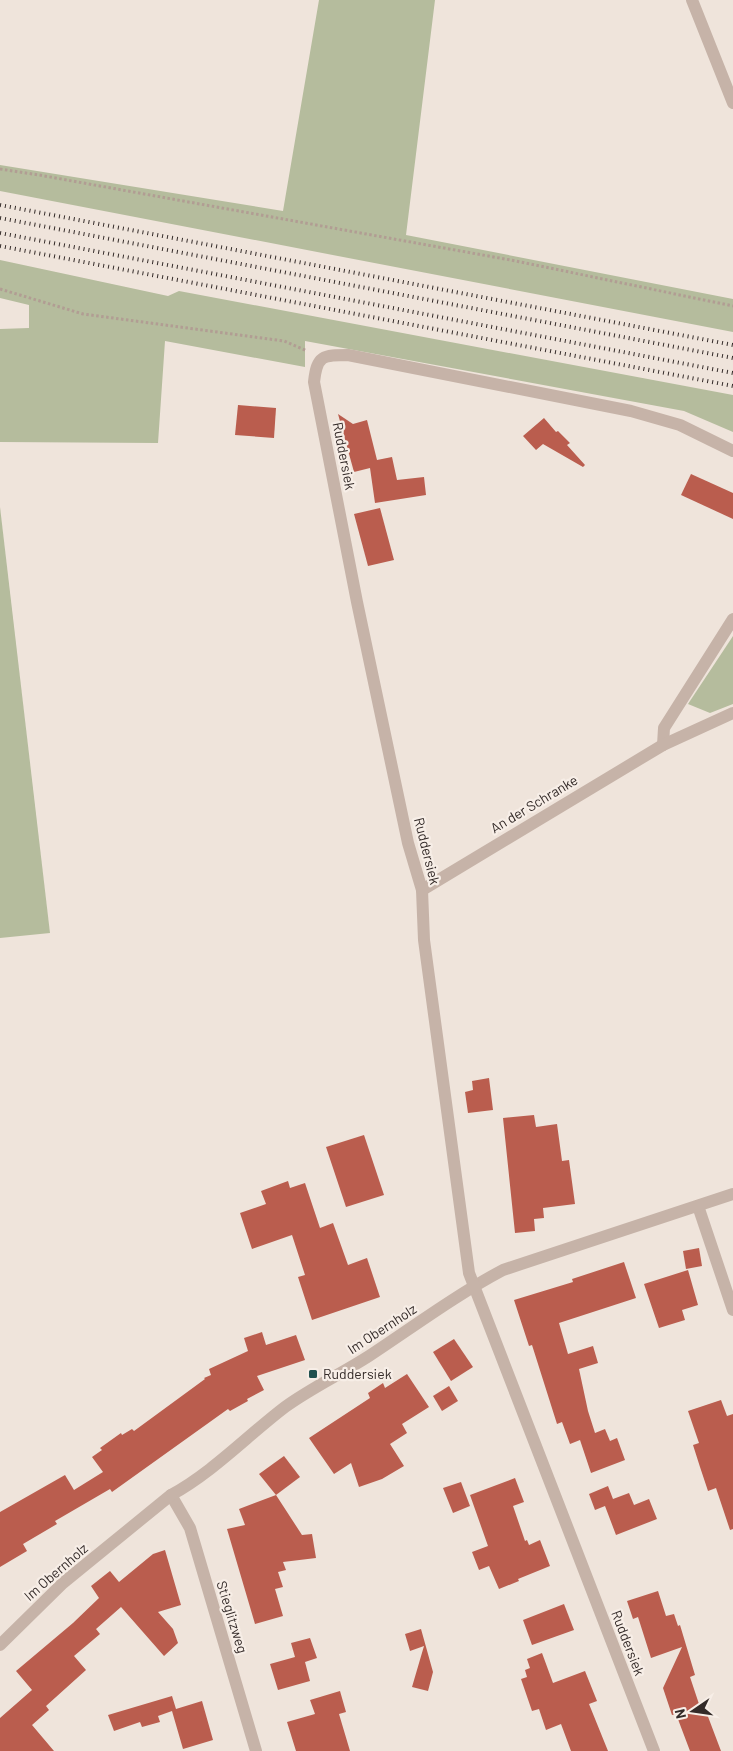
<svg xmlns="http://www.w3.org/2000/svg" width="733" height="1751" viewBox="0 0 733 1751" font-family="Barlow,sans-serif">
  <rect width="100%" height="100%" fill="#efe4db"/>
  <g fill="#b5bc9d">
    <path d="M 319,0 L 435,0 L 406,235 L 733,299 L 733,332 L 0,191 L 0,165 L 283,211 Z"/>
    <path d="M 0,260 L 168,296 L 179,291 L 733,395 L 733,432 L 684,411 L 305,341 L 305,367 L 165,341 L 158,443 L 0,442 L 0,329 L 29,328 L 29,305 L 0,298 Z"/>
    <path d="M 0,507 L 50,933 L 0,938 Z"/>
    <path d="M 733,636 L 733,704 L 710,713 L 688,704 Z"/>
  </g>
  <g fill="#ba5d4e">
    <path d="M 238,405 L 276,408 L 274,438 L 235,435 Z"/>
    <path d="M 338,414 L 353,424 L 367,420 L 377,460 L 392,457 L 397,480 L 424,477 L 426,495 L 375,503 L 370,468 L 354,472 Z"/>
    <path d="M 544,418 L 556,432 L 558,431 L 570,443 L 567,445 L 585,465 L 583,467 L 543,444 L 536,450 L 523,436 Z"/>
    <path d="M 691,474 L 733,493 L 733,519 L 681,495 Z"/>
    <path d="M 380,508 L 394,560 L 368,566 L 354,514 Z"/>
    <path d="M 489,1078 L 493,1110 L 468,1113 L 465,1092 L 473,1090 L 472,1081 Z"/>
    <path d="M 534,1115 L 536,1127 L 557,1124 L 562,1161 L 569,1160 L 575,1204 L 543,1208 L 544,1218 L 534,1219 L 535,1231 L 515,1233 L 503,1118 Z"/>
    <path d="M 364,1135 L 384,1195 L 346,1207 L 326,1147 Z"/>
    <path d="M 288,1181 L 290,1188 L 305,1183 L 320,1228 L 333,1223 L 348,1265 L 367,1258 L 380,1297 L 312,1320 L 298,1277 L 305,1275 L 292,1235 L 252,1249 L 240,1213 L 266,1204 L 261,1191 Z"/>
    <path d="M 699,1248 L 702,1266 L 686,1269 L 683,1251 Z"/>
    <path d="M 624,1262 L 636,1298 L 559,1323 L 568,1354 L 593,1346 L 598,1363 L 579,1369 L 588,1411 L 595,1433 L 605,1429 L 610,1441 L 617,1438 L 625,1460 L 591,1473 L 580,1440 L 570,1444 L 562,1422 L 557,1424 L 532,1345 L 529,1346 L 514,1300 L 573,1282 L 572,1279 Z"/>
    <path d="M 688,1270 L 698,1305 L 682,1310 L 685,1320 L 659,1328 L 644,1284 Z"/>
    <path d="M 262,1332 L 266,1345 L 296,1335 L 305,1360 L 257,1376 L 264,1390 L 247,1399 L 248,1401 L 230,1411 L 228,1409 L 112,1492 L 110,1489 L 55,1521 L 57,1524 L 23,1544 L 27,1551 L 0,1567 L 0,1512 L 65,1475 L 74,1490 L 103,1472 L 92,1457 L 102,1450 L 100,1448 L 121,1433 L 122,1435 L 132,1429 L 134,1431 L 205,1379 L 204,1378 L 211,1375 L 209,1369 L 248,1351 L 244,1338 Z"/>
    <path d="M 454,1339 L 473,1367 L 451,1381 L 433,1352 Z"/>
    <path d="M 407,1374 L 429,1407 L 402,1424 L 407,1433 L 390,1444 L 404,1466 L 382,1479 L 359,1487 L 351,1463 L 334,1474 L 309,1438 L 370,1398 L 368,1393 L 383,1383 L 385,1388 Z"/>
    <path d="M 449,1386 L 458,1401 L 442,1411 L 433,1396 Z"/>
    <path d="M 721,1400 L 727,1416 L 733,1414 L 733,1529 L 730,1530 L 716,1488 L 708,1491 L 700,1467 L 693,1445 L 699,1443 L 688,1411 Z"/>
    <path d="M 284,1456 L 300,1477 L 276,1495 L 259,1474 Z"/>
    <path d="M 515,1478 L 524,1502 L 513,1506 L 525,1541 L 527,1540 L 529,1545 L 540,1540 L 550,1566 L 518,1579 L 519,1581 L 499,1589 L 489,1566 L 479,1570 L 472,1552 L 488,1546 L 470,1495 Z"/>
    <path d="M 461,1482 L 470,1506 L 453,1513 L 443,1488 Z"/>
    <path d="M 608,1486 L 613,1499 L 629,1493 L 634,1505 L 649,1499 L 657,1519 L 616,1535 L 605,1506 L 595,1510 L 589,1494 Z"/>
    <path d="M 276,1495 L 302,1535 L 312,1534 L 316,1558 L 283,1562 L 286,1570 L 278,1572 L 283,1587 L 275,1589 L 283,1616 L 255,1624 L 227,1529 L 245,1525 L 239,1509 Z"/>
    <path d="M 165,1550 L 181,1605 L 158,1612 L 173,1629 L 178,1643 L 164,1656 L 121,1607 L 96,1629 L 100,1634 L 74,1656 L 86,1670 L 46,1706 L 49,1710 L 32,1725 L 54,1751 L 0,1751 L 0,1718 L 32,1690 L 16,1671 L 73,1623 L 99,1598 L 91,1586 L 110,1571 L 119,1582 L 153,1554 Z"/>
    <path d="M 658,1591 L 666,1616 L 674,1614 L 678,1626 L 680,1625 L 695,1675 L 690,1677 L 703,1716 L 707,1714 L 721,1751 L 690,1751 L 676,1714 L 672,1715 L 663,1688 L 682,1647 L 651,1658 L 638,1617 L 633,1619 L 627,1601 Z"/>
    <path d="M 564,1604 L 574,1630 L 532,1645 L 523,1620 Z"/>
    <path d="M 421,1629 L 433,1672 L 428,1691 L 412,1687 L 424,1646 L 410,1651 L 405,1634 Z"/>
    <path d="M 310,1638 L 317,1658 L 305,1662 L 310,1681 L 278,1690 L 270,1664 L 295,1657 L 291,1643 Z"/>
    <path d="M 542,1653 L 553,1683 L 585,1671 L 597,1701 L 589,1704 L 608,1751 L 571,1751 L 561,1724 L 546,1730 L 539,1709 L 532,1711 L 521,1679 L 527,1677 L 525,1670 L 530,1668 L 527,1659 Z"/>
    <path d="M 340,1691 L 346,1712 L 339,1714 L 350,1751 L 296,1751 L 287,1722 L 315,1714 L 310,1700 Z"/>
    <path d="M 172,1696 L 176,1709 L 202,1701 L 213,1740 L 183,1749 L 172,1711 L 158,1716 L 160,1722 L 142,1727 L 140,1722 L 114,1731 L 108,1715 Z"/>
  </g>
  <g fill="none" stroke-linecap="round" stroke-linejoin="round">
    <g stroke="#b19d93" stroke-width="3" stroke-dasharray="2.5 2.5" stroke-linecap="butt">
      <path d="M 0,169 L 39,175 L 516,261 L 733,306"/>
      <path d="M 0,289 L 83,314 L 284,341 L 307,351"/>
    </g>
    <g stroke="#c6b3a8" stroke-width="12">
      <path d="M 692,0 L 733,103"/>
      <path d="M 663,745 L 664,728 L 733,619"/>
      <path d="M 422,890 L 663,745 L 733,713"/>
      <path d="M 698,1206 L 733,1310"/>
      <path d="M 171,1495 L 190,1528 L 256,1751"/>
      <path d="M 0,1645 L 63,1583 L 171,1495 C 213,1472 247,1436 285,1407 C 311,1388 341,1374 369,1356 C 413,1327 456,1295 503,1270 L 733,1194"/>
      <path d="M 654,1751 L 469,1273 L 424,940 L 422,890 L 408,843 L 357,602 L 314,382 C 317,355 323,355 348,355 L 631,411 L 680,425 L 733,451"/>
    </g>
    <g stroke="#332a28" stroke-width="4" stroke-dasharray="1 4" stroke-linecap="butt">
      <path d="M 0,205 L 733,345"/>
      <path d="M 0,218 L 733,358"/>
      <path d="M 0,233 L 733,373"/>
      <path d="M 0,246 L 733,386"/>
    </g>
  </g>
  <rect fill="#21514f" stroke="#f7eee7" stroke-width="2" x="308" y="1369" width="10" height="10" rx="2.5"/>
  <g text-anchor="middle" stroke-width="4.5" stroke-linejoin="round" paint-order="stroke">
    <g font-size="14" fill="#332a28" stroke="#f7eee7">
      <text transform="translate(344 456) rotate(79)" y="5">Ruddersiek</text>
      <text transform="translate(534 804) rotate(-31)" y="5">An der Schranke</text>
      <text transform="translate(427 851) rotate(76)" y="5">Ruddersiek</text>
      <text transform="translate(382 1329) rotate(-33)" y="5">Im Obernholz</text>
      <text transform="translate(56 1572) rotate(-41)" y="5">Im Obernholz</text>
      <text transform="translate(232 1617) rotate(73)" y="5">Stieglitzweg</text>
      <text transform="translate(628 1643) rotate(69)" y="5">Ruddersiek</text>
    </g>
    <g font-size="14" fill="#332a28" stroke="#f7eee7" text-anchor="start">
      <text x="323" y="1379">Ruddersiek</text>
    </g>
  </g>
  <g transform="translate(693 1711) rotate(257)" stroke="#f7eee7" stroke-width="4" paint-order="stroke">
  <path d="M0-4L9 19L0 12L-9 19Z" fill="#332a28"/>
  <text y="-8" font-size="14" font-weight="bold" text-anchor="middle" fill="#332a28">N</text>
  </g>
</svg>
